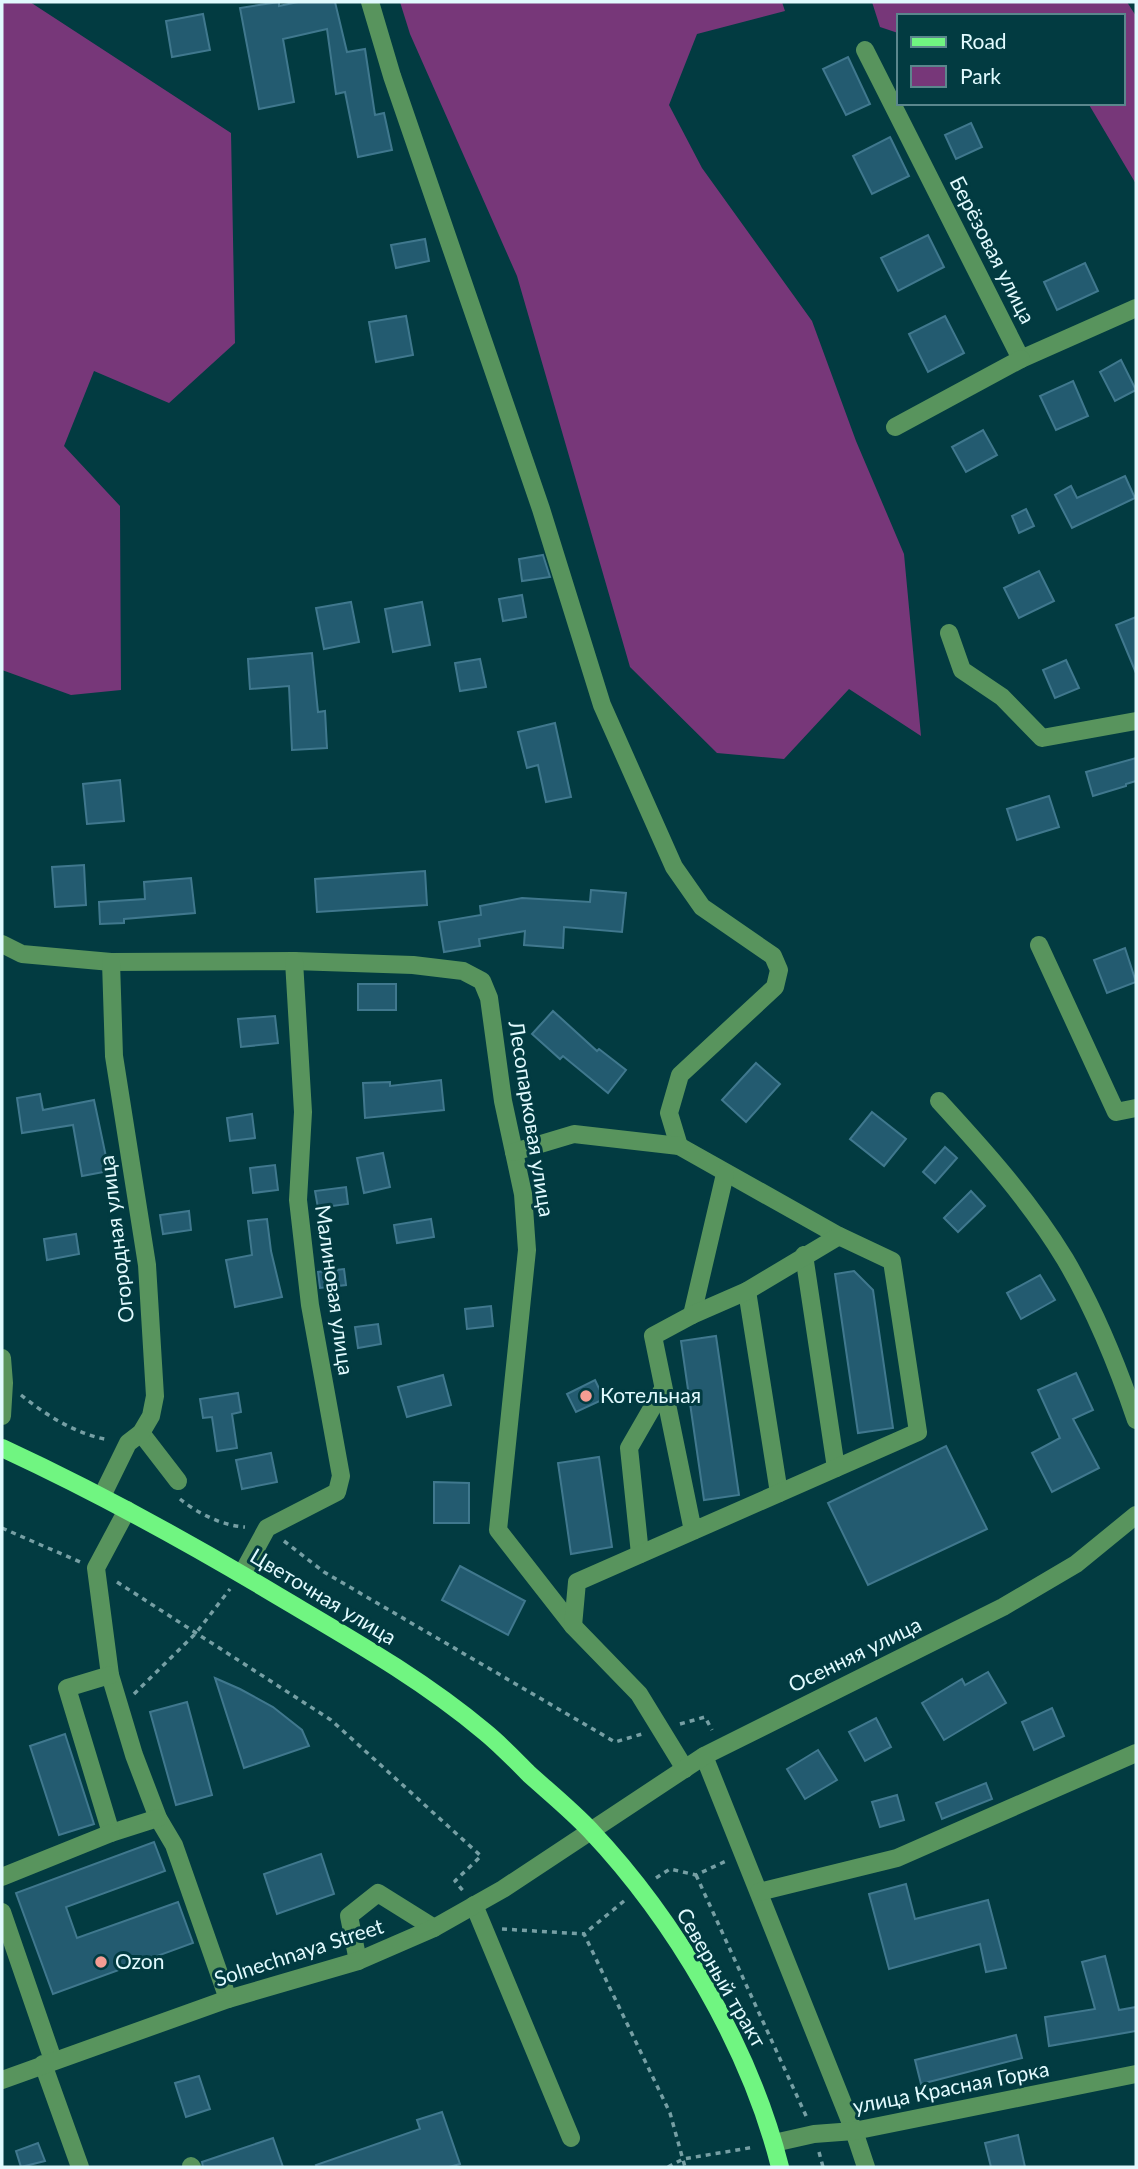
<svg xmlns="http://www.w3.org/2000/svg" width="1138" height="2169" viewBox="0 0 1138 2169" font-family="Lato,sans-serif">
  <rect width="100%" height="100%" fill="#023b41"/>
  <g fill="#773779">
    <path d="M 2,2 L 30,2 L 231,133 L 235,343 L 169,403 L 94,371 L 64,446 L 120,506 L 121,690 L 71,695 L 2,670 Z"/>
    <path d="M 400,2 L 782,2 L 785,11 L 697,34 L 669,105 L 702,168 L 812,321 L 856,441 L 904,554 L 921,736 L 849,689 L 784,759 L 717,753 L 630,667 L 517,276 L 410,34 Z"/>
    <path d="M 872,2 L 1127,2 L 1136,16 L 1136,184 L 1088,103 L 1122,103 L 1122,16 L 898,16 L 898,33 L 880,27 Z"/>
  </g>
  <g fill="#235b70" stroke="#40788e" stroke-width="2">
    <path d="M 279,2 L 279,6 L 298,2 L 335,2 L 347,52 L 365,49 L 375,115 L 384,113 L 392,150 L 358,157 L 345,92 L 336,94 L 327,29 L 283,39 L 294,102 L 259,109 L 240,8 Z"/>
    <path d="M 203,14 L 210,50 L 172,57 L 166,21 Z"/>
    <path d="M 848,57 L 870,104 L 846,115 L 823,69 Z"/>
    <path d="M 971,123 L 982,147 L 956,159 L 945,135 Z"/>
    <path d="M 890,137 L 909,176 L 872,194 L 853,156 Z"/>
    <path d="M 928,235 L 944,267 L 898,291 L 881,258 Z"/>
    <path d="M 425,239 L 429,261 L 396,268 L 391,245 Z"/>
    <path d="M 1085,263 L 1098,291 L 1057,310 L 1044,282 Z"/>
    <path d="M 406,316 L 413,355 L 376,362 L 369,322 Z"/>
    <path d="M 945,316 L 964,353 L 928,372 L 909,334 Z"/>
    <path d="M 1121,360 L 1136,390 L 1115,401 L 1100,372 Z"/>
    <path d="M 1073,381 L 1088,416 L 1056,430 L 1040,396 Z"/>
    <path d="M 983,430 L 997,455 L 966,472 L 952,447 Z"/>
    <path d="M 1125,476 L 1135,498 L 1072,528 L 1055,495 L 1071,486 L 1077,498 Z"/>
    <path d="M 1026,509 L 1034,526 L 1019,533 L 1012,516 Z"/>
    <path d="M 543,555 L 550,577 L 522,581 L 519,559 Z"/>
    <path d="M 1039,571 L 1054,601 L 1019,618 L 1004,588 Z"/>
    <path d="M 522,595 L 526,617 L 503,621 L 499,599 Z"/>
    <path d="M 351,602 L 359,642 L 324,649 L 316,608 Z"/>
    <path d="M 422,602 L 430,645 L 393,652 L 385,609 Z"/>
    <path d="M 1136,617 L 1136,673 L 1116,625 Z"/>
    <path d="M 312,653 L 318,712 L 325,711 L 327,748 L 292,750 L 289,686 L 250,689 L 248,659 Z"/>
    <path d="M 480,659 L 486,687 L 460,691 L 455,663 Z"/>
    <path d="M 1066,660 L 1079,688 L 1055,698 L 1043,670 Z"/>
    <path d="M 555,723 L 571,797 L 546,802 L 538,765 L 527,768 L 518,732 Z"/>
    <path d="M 1136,758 L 1136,781 L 1126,784 L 1126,786 L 1093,796 L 1086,772 Z"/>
    <path d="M 120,780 L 124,821 L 87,824 L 83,784 Z"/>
    <path d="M 1049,796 L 1059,827 L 1017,840 L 1007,809 Z"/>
    <path d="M 84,865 L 86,905 L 55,907 L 52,867 Z"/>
    <path d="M 425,871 L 427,905 L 317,912 L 315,879 Z"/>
    <path d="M 191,878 L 195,913 L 124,919 L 124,923 L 100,924 L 99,902 L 145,899 L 144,882 Z"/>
    <path d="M 591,890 L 626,893 L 622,932 L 564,927 L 563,948 L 524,945 L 525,931 L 479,939 L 480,946 L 444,952 L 439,922 L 481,915 L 480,906 L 522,898 L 590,902 Z"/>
    <path d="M 1125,948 L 1136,982 L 1107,993 L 1094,960 Z"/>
    <rect x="358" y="984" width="38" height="26"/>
    <path d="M 553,1011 L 597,1051 L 599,1049 L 626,1070 L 608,1093 L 563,1056 L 560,1059 L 532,1034 Z"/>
    <path d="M 275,1016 L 278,1043 L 241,1047 L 238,1019 Z"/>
    <path d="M 756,1063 L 780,1084 L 746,1122 L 722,1100 Z"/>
    <path d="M 441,1080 L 444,1110 L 365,1118 L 363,1083 L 390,1082 L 390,1086 Z"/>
    <path d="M 40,1094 L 43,1110 L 94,1100 L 109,1171 L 82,1176 L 73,1125 L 22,1133 L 17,1098 Z"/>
    <path d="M 872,1112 L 906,1139 L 884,1166 L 850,1139 Z"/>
    <path d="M 252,1114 L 255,1138 L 230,1141 L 227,1118 Z"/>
    <path d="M 945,1147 L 957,1158 L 935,1183 L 923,1172 Z"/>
    <path d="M 383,1153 L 390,1187 L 364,1193 L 357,1158 Z"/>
    <path d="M 275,1165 L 278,1190 L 253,1193 L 250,1168 Z"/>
    <path d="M 346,1187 L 348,1204 L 318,1208 L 315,1191 Z"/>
    <path d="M 971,1191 L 985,1206 L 958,1232 L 944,1218 Z"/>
    <path d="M 189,1211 L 191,1230 L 163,1234 L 160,1215 Z"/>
    <path d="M 267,1219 L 271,1251 L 282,1297 L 235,1307 L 226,1260 L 252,1255 L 248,1221 Z"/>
    <path d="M 431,1219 L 434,1237 L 397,1243 L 394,1225 Z"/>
    <path d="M 76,1234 L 79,1254 L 47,1260 L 44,1239 Z"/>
    <path d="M 344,1269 L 346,1285 L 320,1288 L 318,1272 Z"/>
    <path d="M 854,1271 L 873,1290 L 893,1428 L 858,1433 L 835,1274 Z"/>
    <path d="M 1040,1275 L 1055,1300 L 1021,1319 L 1007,1293 Z"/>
    <path d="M 491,1306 L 493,1326 L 467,1329 L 465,1309 Z"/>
    <path d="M 378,1324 L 381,1344 L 358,1348 L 355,1327 Z"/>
    <path d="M 716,1336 L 739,1495 L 704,1500 L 681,1341 Z"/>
    <path d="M 1076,1373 L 1093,1410 L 1073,1419 L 1099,1468 L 1052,1492 L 1032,1453 L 1060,1438 L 1038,1390 Z"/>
    <path d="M 443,1375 L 451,1405 L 407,1417 L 398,1387 Z"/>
    <path d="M 595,1380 L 604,1399 L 576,1412 L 567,1394 Z"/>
    <path d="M 238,1393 L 241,1412 L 232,1414 L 237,1448 L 217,1451 L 212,1417 L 203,1418 L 200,1399 Z"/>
    <path d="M 946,1446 L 987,1529 L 868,1585 L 828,1503 Z"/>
    <path d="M 271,1453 L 277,1482 L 242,1489 L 236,1460 Z"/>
    <path d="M 599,1457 L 612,1547 L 571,1554 L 558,1463 Z"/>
    <path d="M 434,1482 L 469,1483 L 469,1523 L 434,1523 Z"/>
    <path d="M 460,1566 L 525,1601 L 508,1635 L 442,1600 Z"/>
    <path d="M 988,1672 L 1006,1703 L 944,1740 L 922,1703 L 962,1679 L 965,1685 Z"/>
    <path d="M 215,1678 L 240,1689 L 273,1707 L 302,1730 L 309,1746 L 244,1768 Z"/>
    <path d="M 187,1702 L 212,1795 L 176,1805 L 150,1712 Z"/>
    <path d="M 1052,1708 L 1064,1736 L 1034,1750 L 1022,1722 Z"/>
    <path d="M 876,1718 L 891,1747 L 865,1761 L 849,1732 Z"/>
    <path d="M 65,1734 L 94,1824 L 59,1835 L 30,1746 Z"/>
    <path d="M 818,1750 L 837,1780 L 805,1799 L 787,1769 Z"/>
    <path d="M 986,1783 L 992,1799 L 942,1819 L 936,1803 Z"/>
    <path d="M 897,1795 L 904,1820 L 880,1827 L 872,1802 Z"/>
    <path d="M 154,1842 L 165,1871 L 66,1907 L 77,1938 L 178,1902 L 193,1943 L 53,1994 L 16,1893 Z"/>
    <path d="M 321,1854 L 334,1894 L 277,1914 L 264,1874 Z"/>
    <path d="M 906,1884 L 915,1919 L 988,1900 L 1006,1968 L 986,1972 L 980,1944 L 889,1969 L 869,1894 Z"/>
    <path d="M 1105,1956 L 1119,2010 L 1136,2007 L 1136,2031 L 1049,2046 L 1045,2017 L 1095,2009 L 1082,1962 Z"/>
    <path d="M 1016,2035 L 1022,2058 L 921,2084 L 915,2060 Z"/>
    <path d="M 199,2076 L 210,2109 L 186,2117 L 175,2083 Z"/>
    <path d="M 442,2112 L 460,2164 L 449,2167 L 317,2167 L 316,2165 L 420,2129 L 417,2120 Z"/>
    <path d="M 1018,2135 L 1025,2167 L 991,2167 L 985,2143 Z"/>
    <path d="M 273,2138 L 283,2167 L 203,2167 L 202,2162 Z"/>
    <path d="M 38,2143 L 45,2161 L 21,2167 L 16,2151 Z"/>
  </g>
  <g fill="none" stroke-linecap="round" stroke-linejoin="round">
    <g stroke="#769fa4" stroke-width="3.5" stroke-dasharray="5 5" stroke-linecap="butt">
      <path d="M 21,1395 C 47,1416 76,1434 109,1440"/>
      <path d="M 180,1499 C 197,1513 223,1526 245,1527"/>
      <path d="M 2,1528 L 80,1562"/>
      <path d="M 284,1541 L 324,1572 L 615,1742 L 642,1734"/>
      <path d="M 117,1582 L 331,1720 L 481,1856 L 455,1881 L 464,1892"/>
      <path d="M 134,1694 L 196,1633 L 230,1589"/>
      <path d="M 680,1724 L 705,1717 L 712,1730"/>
      <path d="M 696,1875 L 807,2118"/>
      <path d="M 656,1878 L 670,1869 L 696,1875 L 726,1861"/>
      <path d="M 624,1901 L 584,1934 L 670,2113 L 685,2167"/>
      <path d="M 502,1929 L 584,1934"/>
      <path d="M 819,2152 L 823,2167"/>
      <path d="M 668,2167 L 683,2159 L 755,2147"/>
    </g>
    <g stroke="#58945d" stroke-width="18">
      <path d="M 370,2 L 392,76 L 541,509 L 602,705 L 674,867 L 702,907 L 773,956 L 779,970 L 775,987 L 680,1075 L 669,1113 L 679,1146"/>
      <path d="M 865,50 L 1021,359 L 1136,308"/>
      <path d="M 895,427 L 1021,359"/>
      <path d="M 949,633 L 962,670 L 1002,697 L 1042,738 L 1136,721"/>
      <path d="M 2,944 L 22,954 L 111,962 L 294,961 L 413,965 L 463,971 L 482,981 L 489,998 L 503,1101 L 523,1194 L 527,1250 L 498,1530 L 573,1626 L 639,1694 L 685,1769"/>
      <path d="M 1039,945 L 1116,1112 L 1136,1108"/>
      <path d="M 939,1101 C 984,1150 1030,1201 1065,1259 C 1095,1310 1117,1364 1136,1420"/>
      <path d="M 514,1152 L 574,1134 L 679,1146 L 839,1236"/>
      <path d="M 804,1255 L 836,1468"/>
      <path d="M 747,1291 L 779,1493"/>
      <path d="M 692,1315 L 725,1174"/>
      <path d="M 2,1358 L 4,1383 L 2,1416"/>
      <path d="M 141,1433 L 178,1481"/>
      <path d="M 102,1496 L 128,1443 L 141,1433 L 151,1416 L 155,1396 L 147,1265 L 114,1056 L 111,962"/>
      <path d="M 127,1510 L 96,1568 L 110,1675 L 134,1755 L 158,1818 L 174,1845 L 228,1999"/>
      <path d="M 640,1554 L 629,1448 L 663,1389"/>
      <path d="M 242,1574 L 267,1528 L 337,1492 L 341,1476 L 310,1305 L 298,1200 L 303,1112 L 294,961"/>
      <path d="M 573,1626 L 577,1582 L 918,1432 L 892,1261 L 839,1236 L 747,1291 L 692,1315 L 653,1336 L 693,1531"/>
      <path d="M 110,1675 L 67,1688 L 111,1833 L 158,1818"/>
      <path d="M 704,1756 L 854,2131 L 866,2167"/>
      <path d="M 2,1877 L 111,1833"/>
      <path d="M 759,1892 L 897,1858 L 1136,1753"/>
      <path d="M 474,1905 L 571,2138"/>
      <path d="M 2,1912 L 53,2060"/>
      <path d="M 358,1961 L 349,1916 L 378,1893 L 434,1928"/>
      <path d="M 43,2064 L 80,2167"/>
      <path d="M 2,2080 L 228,1999 L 358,1961 L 434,1928 L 503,1889 L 704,1756 L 1003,1607 L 1076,1564 L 1136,1515"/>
      <path d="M 774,2143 L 814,2134 L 854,2131 L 1136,2074"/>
      <path d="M 191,2166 L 192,2167"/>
    </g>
    <path stroke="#70f581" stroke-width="18" d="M 2,1448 C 97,1492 188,1542 278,1596 C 349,1638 422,1679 485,1732 C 501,1745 515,1760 529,1774 C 549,1792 571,1810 590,1830 C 675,1920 750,2047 780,2167"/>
  </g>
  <g fill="#f59c93" stroke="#023b41" stroke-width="2.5">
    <circle cx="586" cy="1396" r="7"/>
    <circle cx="101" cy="1962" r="7"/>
  </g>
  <g text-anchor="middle" stroke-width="6" stroke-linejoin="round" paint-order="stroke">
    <g font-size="21" fill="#e1fafe" stroke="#023b41">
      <text transform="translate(992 250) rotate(63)" y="7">Берёзовая улица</text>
      <text transform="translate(531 1119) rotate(81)" y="7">Лесопарковая улица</text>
      <text transform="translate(117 1239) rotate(-97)" y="7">Огородная улица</text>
      <text transform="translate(334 1290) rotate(82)" y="7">Малиновая улица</text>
      <text transform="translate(323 1597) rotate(31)" y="7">Цветочная улица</text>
      <text transform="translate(855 1655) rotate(-26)" y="7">Осенняя улица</text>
      <text transform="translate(299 1953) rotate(-18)" y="7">Solnechnaya Street</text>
      <text transform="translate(721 1978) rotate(60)" y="7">Северный тракт</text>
      <text transform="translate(951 2088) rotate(-11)" y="7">улица Красная Горка</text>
    </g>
    <g font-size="21" fill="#e1fafe" stroke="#023b41" text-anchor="start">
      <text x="600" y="1403">Котельная</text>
      <text x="115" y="1969">Ozon</text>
    </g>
  </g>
  <rect width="1138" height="2169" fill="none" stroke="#e1fafe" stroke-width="7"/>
  <rect x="897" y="14" width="228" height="91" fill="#023b41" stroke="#5b878d" stroke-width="2"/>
  <rect x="911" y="37" width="35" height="10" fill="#70f581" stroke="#5b878d" stroke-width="2"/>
  <text x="960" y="49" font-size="21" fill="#e1fafe">Road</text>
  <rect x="911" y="66" width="35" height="21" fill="#773779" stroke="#5b878d" stroke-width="2"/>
  <text x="960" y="84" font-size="21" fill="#e1fafe">Park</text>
</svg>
